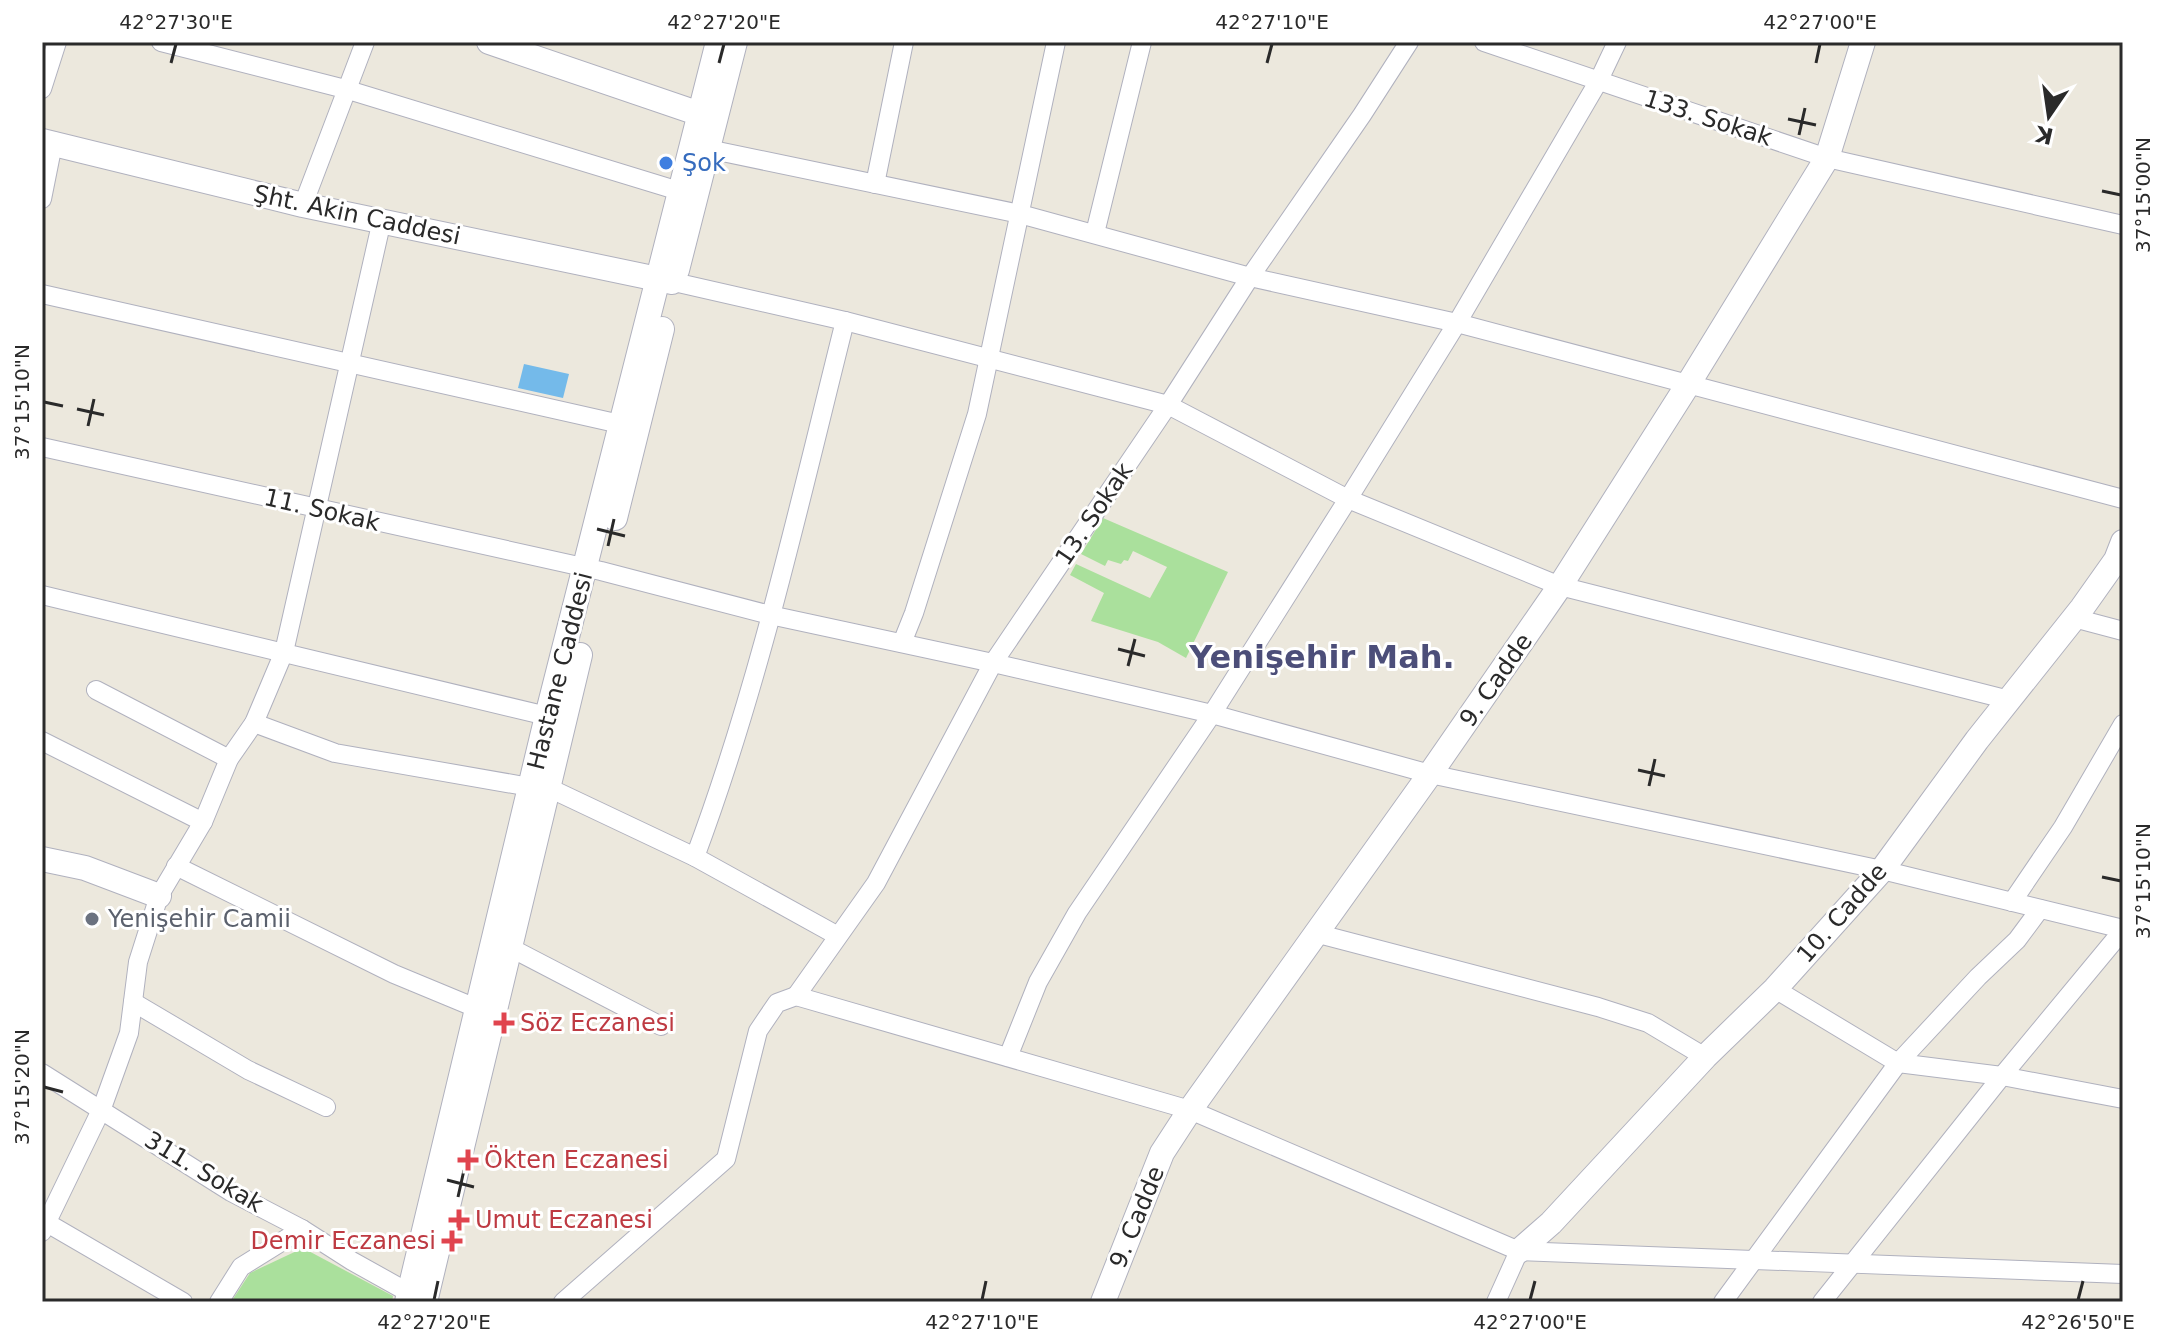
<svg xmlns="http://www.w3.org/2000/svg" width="2165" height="1344" viewBox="0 0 2165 1344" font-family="'DejaVu Sans',sans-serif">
  <rect width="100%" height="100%" fill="#ece8dd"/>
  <g fill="#aae09c">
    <path d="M 1103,518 L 1228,572 L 1186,658 L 1158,642 L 1091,621 L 1104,593 L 1070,575 L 1076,564 L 1150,598 L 1167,567 L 1133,551 L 1128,561 L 1124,560 L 1121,564 L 1108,560 L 1105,566 L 1081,554 Z"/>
    <path d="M 303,1248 L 393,1296 L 392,1302 L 231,1302 L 250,1273 Z"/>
  </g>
  <path fill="#74baea" d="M 524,364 L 569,374 L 563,398 L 518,388 Z"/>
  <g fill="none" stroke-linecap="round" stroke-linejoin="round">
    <defs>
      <g id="street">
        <path d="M 161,42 L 345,89 L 679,191"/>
        <path d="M 1484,42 L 1827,158 L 2123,225"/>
        <path d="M 42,89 L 57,42"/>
        <path d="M 708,149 L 1020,214 L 1250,277 L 1457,323 L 2123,499"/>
        <path d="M 875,184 L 904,42"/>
        <path d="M 42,199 L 53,144"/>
        <path d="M 303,205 L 365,42"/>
        <path d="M 1095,233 L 1142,42"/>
        <path d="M 674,282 L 845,321 L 1168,405 L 1348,499 L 1560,586 L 2009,700"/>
        <path d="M 42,294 L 620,424"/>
        <path d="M 42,447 L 601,571 L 770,615 L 993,663 L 1212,714 L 1430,774 L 1882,870 L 2123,929"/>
        <path d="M 42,595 L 547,716"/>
        <path d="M 2074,618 L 2123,631"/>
        <path d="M 902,643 L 914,613 L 977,414 L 1056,42"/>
        <path d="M 96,690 L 229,759"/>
        <path d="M 254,723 L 335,753 L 530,787"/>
        <path d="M 42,741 L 203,822"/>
        <path d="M 547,787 L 695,857 L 838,936"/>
        <path d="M 695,857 C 760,683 800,500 845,321"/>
        <path d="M 176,866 L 394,974 L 476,1008"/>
        <path d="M 2012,902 L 2063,827 L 2123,724"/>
        <path d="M 1315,933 L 1598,1007 L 1648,1023 L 1705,1057"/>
        <path d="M 509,947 L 661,1026"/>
        <path d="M 1775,989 L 1898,1063 L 2002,1076 L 2123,1099"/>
        <path d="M 796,996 L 876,883 L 993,663 L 1168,405 L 1250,277 L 1362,115 L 1409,42"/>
        <path d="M 133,1002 L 248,1070 L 326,1107"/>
        <path d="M 1008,1057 L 1038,982 L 1077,913 L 1212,714 L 1348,499 L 1457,323 L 1598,82 L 1617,42"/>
        <path d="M 42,1073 L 231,1192 L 302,1229 L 352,1261 L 420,1299"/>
        <path d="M 42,1220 L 183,1302"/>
        <path d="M 42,1232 L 102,1108 L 129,1033 L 138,962 L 159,896 L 203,822 L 229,759 L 254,723 L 284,652 L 382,220"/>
        <path d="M 219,1302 L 241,1267 L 302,1229"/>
        <path d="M 563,1302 L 726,1159 L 758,1031 L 777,1003 L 796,996 L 1190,1110 L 1519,1251 L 2123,1274"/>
        <path d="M 1496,1302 L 1519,1251"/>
        <path d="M 1723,1302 L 1898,1063 L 1978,977 L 2017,940 L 2040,909"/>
        <path d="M 1822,1302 L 2002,1076 L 2123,930"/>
      </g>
      <g id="secondary">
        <path d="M 489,42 L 700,114"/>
        <path d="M 42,141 L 303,205 L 672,282"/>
        <path d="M 677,270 L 735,42"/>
        <path d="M 615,518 L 662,329"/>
        <path d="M 42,859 L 85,868 L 159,896"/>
        <path d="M 1519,1251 L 1551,1223 L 1705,1057 L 1775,989 L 1882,870 L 1977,740 L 2082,608 L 2116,560 L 2123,542"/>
        <path d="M 407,1302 L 547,716 L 718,42"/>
        <path d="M 425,1302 L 580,655"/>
        <path d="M 1103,1302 L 1162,1153 L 1190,1110 L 1430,774 L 1560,586 L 1687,386 L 1827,158 L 1863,42"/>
      </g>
    </defs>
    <use href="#street" stroke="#b0b1be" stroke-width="20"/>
    <use href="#secondary" stroke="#b0b1be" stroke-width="26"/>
    <use href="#street" stroke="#fff" stroke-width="18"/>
    <use href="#secondary" stroke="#fff" stroke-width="24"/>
  </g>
  <path fill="none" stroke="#2a2a2a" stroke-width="3" d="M 171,63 L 176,44M 719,63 L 724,44M 1267,63 L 1272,44M 1816,63 L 1820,44M 1788,119 L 1816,125M 1799,135 L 1805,108M 2102,191 L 2121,195M 44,402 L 63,406M 77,409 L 104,415M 88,426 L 94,399M 597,529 L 625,536M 608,546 L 614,519M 1118,649 L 1145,656M 1128,666 L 1135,639M 1638,770 L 1665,776M 1649,786 L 1655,759M 2102,877 L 2121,881M 44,1087 L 63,1092M 447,1180 L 474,1187M 458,1197 L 464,1170M 434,1300 L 438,1281M 982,1300 L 986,1281M 1530,1300 L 1535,1281M 2078,1300 L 2083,1281"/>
  <circle fill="#3f7fe0" stroke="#fff" stroke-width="3" cx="666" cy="163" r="8"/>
  <circle fill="#6b7280" stroke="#fff" stroke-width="3" cx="92" cy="919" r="8"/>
  <g fill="#e0444e" stroke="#fff" stroke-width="3">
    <path d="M500 1011h8v8h8v8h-8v8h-8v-8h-8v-8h8z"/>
    <path d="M464 1148h8v8h8v8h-8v8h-8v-8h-8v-8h8z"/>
    <path d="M455 1208h8v8h8v8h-8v8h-8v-8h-8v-8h8z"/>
    <path d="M448 1229h8v8h8v8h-8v8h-8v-8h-8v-8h8z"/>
  </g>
  <g text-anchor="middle" stroke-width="6" stroke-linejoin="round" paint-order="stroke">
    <g font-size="24" fill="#2a2a2a" stroke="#fff">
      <text transform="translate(1708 118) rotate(18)" y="8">133. Sokak</text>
      <text transform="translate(357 215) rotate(12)" y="8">Şht. Akin Caddesi</text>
      <text transform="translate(322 510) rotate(13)" y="8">11. Sokak</text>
      <text transform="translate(1094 514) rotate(-56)" y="8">13. Sokak</text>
      <text transform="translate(560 671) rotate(-76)" y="8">Hastane Caddesi</text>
      <text transform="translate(1496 680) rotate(-55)" y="8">9. Cadde</text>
      <text transform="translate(1842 913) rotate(-49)" y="8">10. Cadde</text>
      <text transform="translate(204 1172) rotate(31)" y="8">311. Sokak</text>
      <text transform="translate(1137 1217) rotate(-68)" y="8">9. Cadde</text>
    </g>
    <g font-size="24" fill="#366cbe" stroke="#fff" text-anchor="start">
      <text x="682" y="171">Şok</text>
    </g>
    <g font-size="24" fill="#5b616d" stroke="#fff" text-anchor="start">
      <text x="108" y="927">Yenişehir Camii</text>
    </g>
    <g font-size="24" fill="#be3a42" stroke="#fff" text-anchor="start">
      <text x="520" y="1031">Söz Eczanesi</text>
      <text x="484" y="1168">Ökten Eczanesi</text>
      <text x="475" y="1228">Umut Eczanesi</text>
      <text x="436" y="1249" text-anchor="end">Demir Eczanesi</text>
    </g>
    <g font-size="32" font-weight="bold" fill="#4c4e79" stroke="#fff">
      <text x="1322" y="668">Yenişehir Mah.</text>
    </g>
  </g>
  <rect width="2165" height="1344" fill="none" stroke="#ffffff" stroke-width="88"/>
  <g transform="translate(2049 116) rotate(193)" stroke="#ffffff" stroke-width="6" paint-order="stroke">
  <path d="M0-6L14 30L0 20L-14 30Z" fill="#2a2a2a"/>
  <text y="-12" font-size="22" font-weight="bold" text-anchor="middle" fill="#2a2a2a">K</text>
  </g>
  <rect x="44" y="44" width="2077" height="1256" fill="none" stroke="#2a2a2a" stroke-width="3"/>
  <g font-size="20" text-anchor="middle" fill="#2a2a2a">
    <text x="176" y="29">42°27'30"E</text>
    <text x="724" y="29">42°27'20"E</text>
    <text x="1272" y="29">42°27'10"E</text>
    <text x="1820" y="29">42°27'00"E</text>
    <text transform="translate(2143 195) rotate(-90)" y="7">37°15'00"N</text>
    <text transform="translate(22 402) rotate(-90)" y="7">37°15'10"N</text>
    <text transform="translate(2143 881) rotate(-90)" y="7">37°15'10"N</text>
    <text transform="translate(22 1087) rotate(-90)" y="7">37°15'20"N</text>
    <text x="434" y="1329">42°27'20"E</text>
    <text x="982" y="1329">42°27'10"E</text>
    <text x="1530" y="1329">42°27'00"E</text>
    <text x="2078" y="1329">42°26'50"E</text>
  </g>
</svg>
